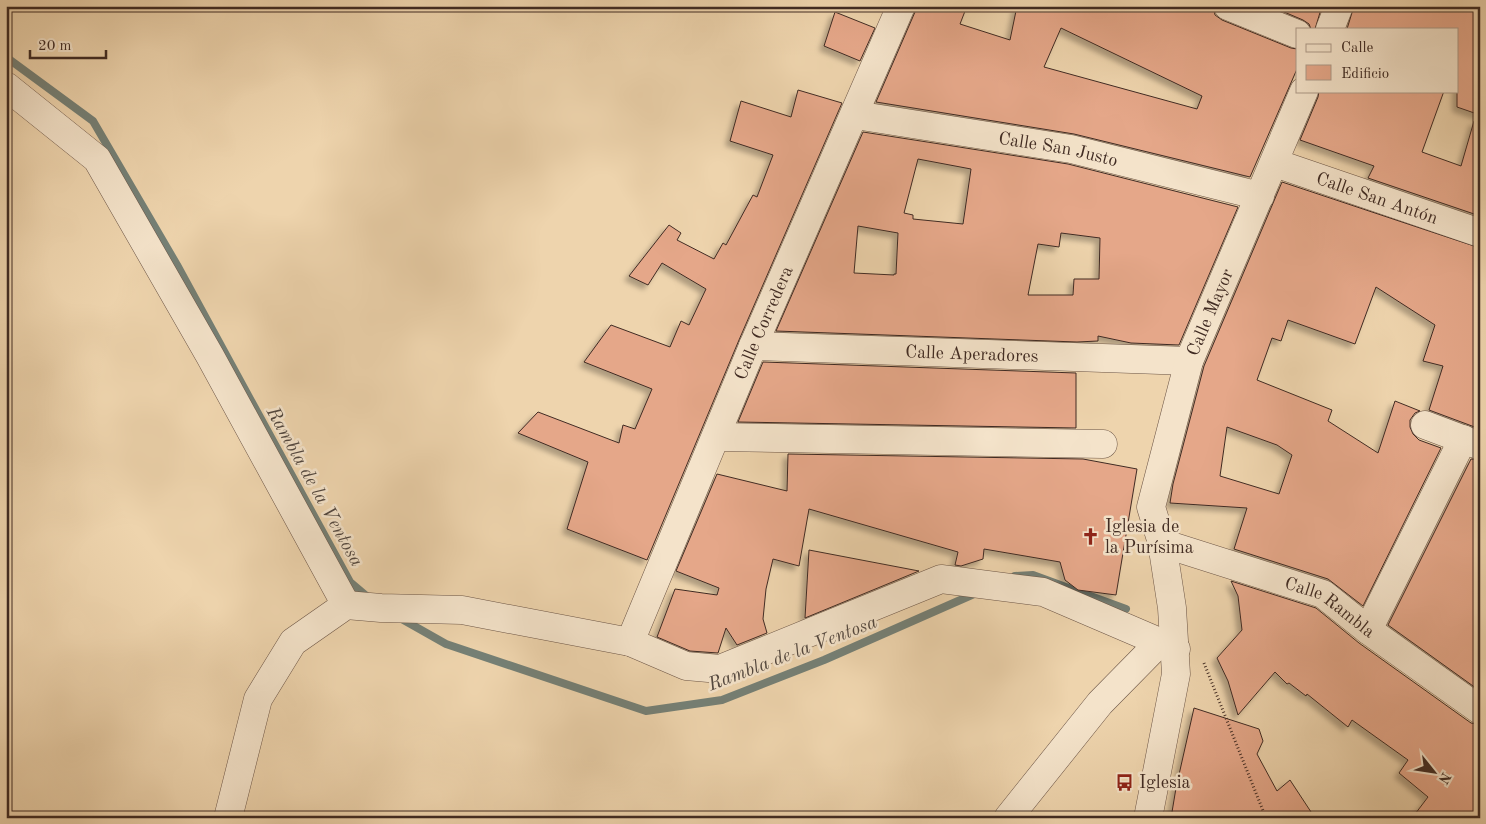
<svg xmlns="http://www.w3.org/2000/svg" width="1486" height="824" viewBox="0 0 1486 824" font-family="'Old Standard TT',serif">
  <defs>
    <filter id="shadow"><feDropShadow dx="-4.5" dy="4.5" stdDeviation="2.5" flood-color="#0004"/></filter>
  </defs>
  <rect width="100%" height="100%" fill="#eed4ad"/>
  <filter id="stains"><feTurbulence type="fractalNoise" baseFrequency=".004" numOctaves="4"/><feColorMatrix values="0 0 0 0 .2 0 0 0 0 .09 0 0 0 0 .02 0 0 0 .5 -.17"/></filter>
  <radialGradient id="worn" r=".72"><stop offset=".6" stop-color="#630" stop-opacity="0"/><stop offset="1" stop-color="#630" stop-opacity=".3"/></radialGradient>
  <g fill="none" stroke-linecap="round" stroke-linejoin="round">
    <g stroke="#758076" stroke-width="8">
      <path d="M 6,57 L 93,121 L 177,265 L 350,582 L 370,599"/>
      <path d="M 1015,576 L 1033,575 L 1126,609"/>
      <path d="M 400,618 L 446,644 L 646,711 L 722,700 L 824,660 L 974,594"/>
    </g>
  </g>
  <g fill="#e5a789" stroke="#402b23" fill-rule="evenodd" filter="url(#shadow)">
    <path d="M 916,6 L 967,6 L 960,24 L 1010,40 L 1017,6 L 1213,6 L 1215,15 L 1222,20 L 1291,48 L 1297,49 L 1297,69 L 1250,177 L 1074,134 L 876,102 L 915,12 ZM 1061,28 L 1202,96 L 1197,109 L 1044,67 Z"/>
    <path d="M 1270,6 L 1322,6 L 1315,29 L 1311,29 L 1309,24 L 1303,20 Z"/>
    <path d="M 1354,6 L 1480,6 L 1480,115 L 1457,107 L 1457,29 L 1347,29 Z"/>
    <path d="M 835,12 L 875,28 L 860,61 L 824,46 Z"/>
    <path d="M 798,90 L 842,103 L 739,340 L 647,560 L 567,529 L 588,462 L 518,433 L 538,412 L 619,443 L 623,425 L 635,429 L 652,389 L 584,362 L 611,325 L 670,347 L 681,321 L 689,325 L 706,289 L 662,263 L 648,285 L 629,276 L 669,225 L 681,233 L 677,240 L 714,259 L 723,243 L 726,245 L 753,195 L 757,197 L 773,155 L 730,141 L 741,101 L 791,117 Z"/>
    <path d="M 1319,91 L 1444,91 L 1422,152 L 1461,166 L 1474,121 L 1480,122 L 1480,216 L 1368,178 L 1374,166 L 1300,140 L 1318,97 Z"/>
    <path d="M 863,132 L 1068,164 L 1238,207 L 1179,345 L 1131,343 L 1098,336 L 1098,341 L 1077,342 L 776,331 ZM 918,159 L 971,169 L 963,224 L 913,219 L 913,215 L 904,213 ZM 858,226 L 898,233 L 896,274 L 894,274 L 894,275 L 854,273 ZM 1061,233 L 1100,238 L 1099,279 L 1074,279 L 1073,295 L 1028,295 L 1038,244 L 1059,247 Z"/>
    <path d="M 1282,182 L 1480,248 L 1480,429 L 1429,410 L 1443,366 L 1423,361 L 1435,325 L 1376,287 L 1355,344 L 1288,320 L 1281,341 L 1272,338 L 1257,380 L 1332,410 L 1328,421 L 1378,453 L 1395,401 L 1420,411 L 1415,413 L 1410,420 L 1410,427 L 1413,434 L 1419,440 L 1441,448 L 1363,606 L 1328,579 L 1234,549 L 1247,508 L 1170,503 L 1173,484 L 1204,366 ZM 1227,427 L 1277,445 L 1292,455 L 1279,494 L 1220,476 Z"/>
    <path d="M 763,362 L 1076,373 L 1076,428 L 738,422 Z"/>
    <path d="M 788,454 L 1083,459 L 1137,469 L 1116,595 L 1078,590 L 1065,580 L 1060,562 L 984,549 L 983,559 L 961,566 L 955,565 L 958,552 L 809,509 L 799,566 L 773,559 L 766,589 L 763,619 L 767,633 L 737,645 L 726,628 L 718,653 L 690,651 L 657,637 L 675,589 L 717,595 L 719,588 L 676,571 L 717,474 L 787,491 Z"/>
    <path d="M 1471,459 L 1480,460 L 1480,691 L 1388,625 Z"/>
    <path d="M 809,550 L 919,571 L 805,618 Z"/>
    <path d="M 1231,581 L 1316,608 L 1359,643 L 1471,723 L 1480,725 L 1480,818 L 1412,818 L 1428,797 L 1399,773 L 1408,760 L 1352,720 L 1348,727 L 1307,694 L 1306,696 L 1289,683 L 1287,684 L 1275,672 L 1238,715 L 1228,681 L 1217,658 L 1242,630 L 1238,596 Z"/>
    <path d="M 1194,708 L 1259,729 L 1263,741 L 1257,754 L 1277,791 L 1290,780 L 1315,818 L 1171,818 L 1176,788 Z"/>
  </g>
  <g fill="none" stroke-linecap="round" stroke-linejoin="round">
    <defs>
      <g id="minor">
        <path d="M 1228,6 L 1297,34"/>
        <path d="M 1330,29 L 1339,6"/>
        <path d="M 6,86 L 97,159 L 210,356 L 346,605"/>
        <path id="s1" d="M 855,115 L 1071,149 L 1260,196"/>
        <path id="s2" d="M 1275,163 L 1480,233"/>
        <path id="s3" d="M 753,346 L 1189,361"/>
        <path d="M 1425,425 L 1478,445"/>
        <path d="M 716,437 L 1103,444"/>
        <path id="s4" d="M 1162,543 L 1323,594 L 1368,630 L 1480,710"/>
        <path d="M 1368,630 L 1463,439"/>
        <path id="s5" d="M 630,642 L 753,346 L 901,6"/>
        <path d="M 228,818 L 258,699 L 293,642 L 346,605 L 381,608 L 462,610 L 630,642 L 686,666 L 720,669 L 941,579 L 1043,592 L 1176,649"/>
        <path d="M 1008,818 L 1100,703 L 1159,643"/>
        <path id="s6" d="M 1148,818 L 1176,674 L 1172,608 L 1162,543 L 1151,507 L 1189,361 L 1304,91"/>
      </g>
    </defs>
    <use href="#minor" stroke="#6c5546" stroke-width="29"/>
    <path stroke="#402b23" stroke-width="3" stroke-dasharray="1 2.5" stroke-linecap="butt" d="M 1204,663 L 1266,818"/>
    <use href="#minor" stroke="#f4e3ca" stroke-width="28"/>
  </g>
  <defs>
    <symbol id="church-bare" viewBox="-9 -9 18 18"><path d="M-1.2-6h2.4v3.5h3.3v2.4h-3.3V6h-2.4V-.1h-3.3v-2.4h3.3Z" fill="#8f2418" stroke="#f4e3ca" stroke-width="2.5" paint-order="stroke"/></symbol>
    <symbol id="bus-bare" viewBox="-9 -9 18 18"><path d="M-5-6H5V4H4V6H2V4H-2V6H-4V4H-5ZM-3.5-4V0h7V-4ZM-3.5 1.2v1.5H-2V1.2ZM2 1.2v1.5H3.5V1.2Z" fill="#8f2418" stroke="#f4e3ca" stroke-width="2.5" paint-order="stroke"/></symbol>
  </defs>
  <g fill-rule="evenodd">
    <use href="#church-bare" x="1078" y="524" width="25" height="25"/>
    <use href="#bus-bare" x="1112" y="770" width="25" height="25"/>
  </g>
  <g text-anchor="middle" stroke-width="5" stroke-linejoin="round" paint-order="stroke">
    <g font-size="18" fill="#402b23" stroke="#f4e3ca">
      <text dy="6" stroke="none"><textPath href="#s1" startOffset="206">Calle San Justo</textPath></text>
      <text dy="6" stroke="none"><textPath href="#s2" startOffset="108">Calle San Antón</textPath></text>
      <text dy="6" stroke="none"><textPath href="#s6" startOffset="520">Calle Mayor</textPath></text>
      <text dy="6" stroke="none"><textPath href="#s5" startOffset="346">Calle Corredera</textPath></text>
      <text dy="6" stroke="none"><textPath href="#s3" startOffset="219">Calle Aperadores</textPath></text>
      <text dy="6" stroke="none"><textPath href="#s4" startOffset="181">Calle Rambla</textPath></text>
    </g>
    <g font-size="18" fill="#402b23" stroke="#f4e3ca" text-anchor="start">
      <text x="1105" y="532">Iglesia de<tspan x="1105" dy="21">la Purísima</tspan></text>
      <text x="1139" y="788">Iglesia</text>
    </g>
    <g font-size="19" font-style="italic" fill="#52473f" stroke="#f4e3ca">
      <text transform="translate(316 486) rotate(61)" y="7">Rambla de la Ventosa</text>
      <text transform="translate(792 652) rotate(-21)" y="7">Rambla de la Ventosa</text>
    </g>
  </g>
  <rect width="1486" height="824" fill="none" stroke="#eed4ad" stroke-width="25"/>
  <rect x="8" y="8" width="1471" height="809" fill="none" stroke="#402b23" stroke-width="2.5"/>
  <rect x="12" y="12" width="1461" height="799" fill="none" stroke="#402b23"/>
  <rect x="1296" y="28" width="162" height="65" fill="#f4e3ca" stroke="#ac9987"/>
  <rect x="1306" y="44" width="25" height="8" fill="#f4e3ca" stroke="#ac9987"/>
  <text x="1341" y="52" font-size="15" fill="#402b23">Calle</text>
  <rect x="1306" y="65" width="25" height="15" fill="#e5a789" stroke="#ac9987"/>
  <text x="1341" y="78" font-size="15" fill="#402b23">Edificio</text>
  <g transform="translate(1434 772) rotate(120)" stroke="#f4e3ca" stroke-width="4" paint-order="stroke">
  <path d="M0-4L9 19L0 12L-9 19Z" fill="#402b23"/>
  <text y="-8" font-size="14" font-weight="bold" text-anchor="middle" fill="#402b23">N</text>
  </g>
  <path d="M30 50v8h76v-8" fill="none" stroke="#402b23" stroke-width="2.5"/>
  <text x="38" y="50" font-size="15" fill="#402b23" stroke="#f4e3ca" stroke-width="4" paint-order="stroke">20 m</text>
  <rect width="100%" height="100%" filter="url(#stains)"/>
  <rect width="100%" height="100%" fill="url(#worn)"/>
</svg>
